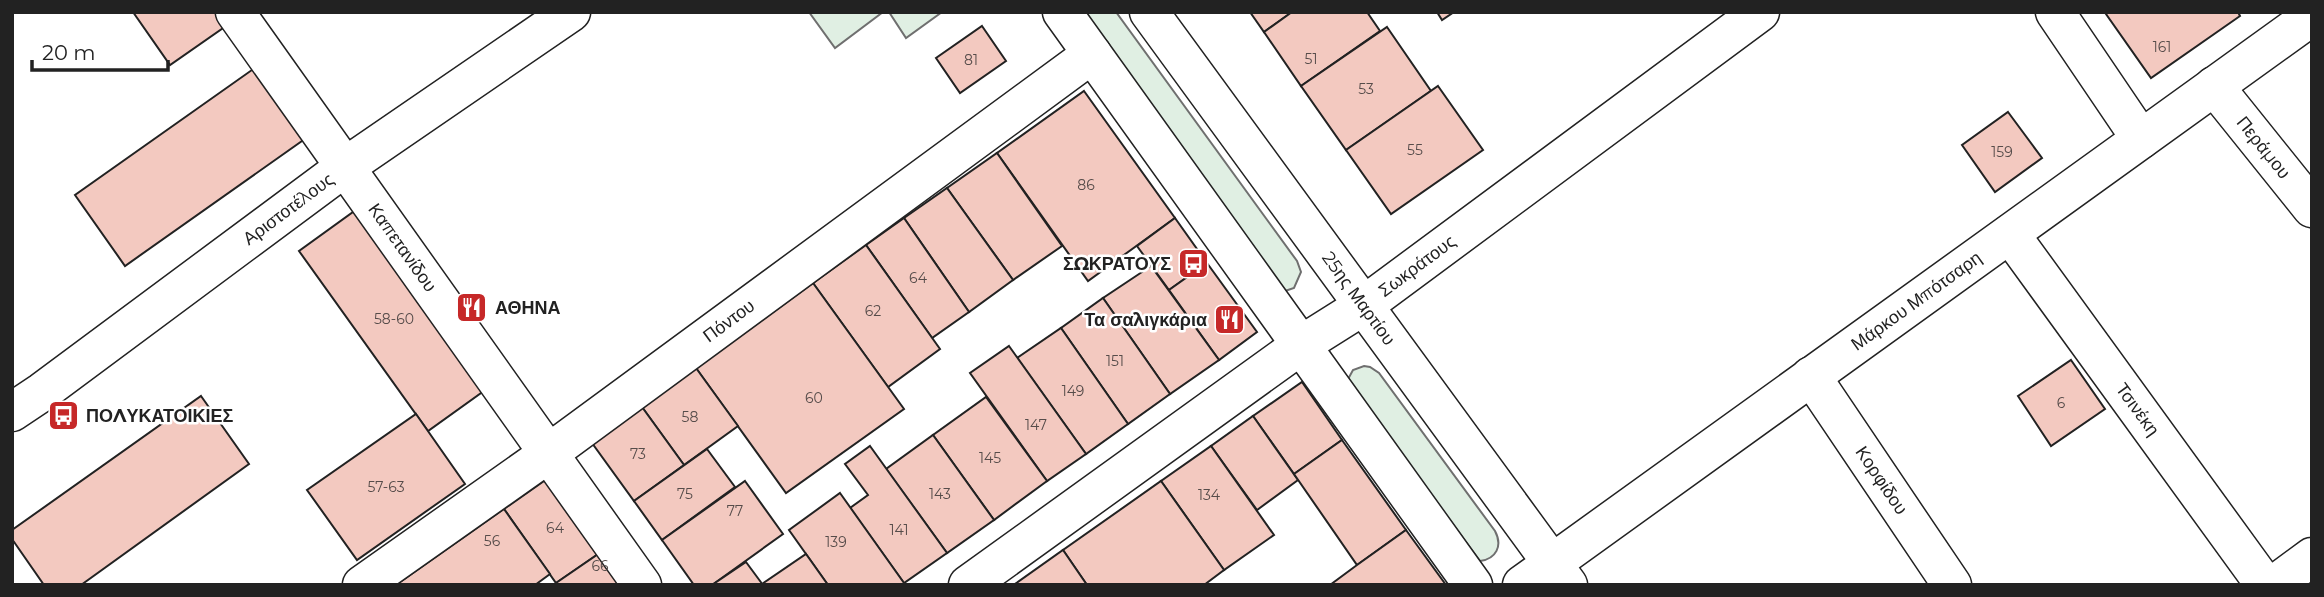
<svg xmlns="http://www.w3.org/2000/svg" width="2324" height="597" viewBox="0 0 2324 597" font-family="Montserrat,sans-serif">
  <rect width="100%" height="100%" fill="#fff"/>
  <g fill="#e0efe3" stroke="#6f6f6f" stroke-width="2">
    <path d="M 809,12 L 883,12 L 835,48 Z"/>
    <path d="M 889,12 L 942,12 L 906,38 Z"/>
    <path d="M 1070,12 L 1116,12 L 1297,261 L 1301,272 L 1294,288 L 1282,292 Z"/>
    <path d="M 1364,366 L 1370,367 L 1379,373 L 1495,531 C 1503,546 1496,559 1480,561 L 1347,381 L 1353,370 Z"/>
  </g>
  <g fill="#f3c9c0" stroke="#222" stroke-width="2">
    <path d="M 133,12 L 231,12 L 236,19 L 170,65 Z"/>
    <path d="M 1250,12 L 1292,12 L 1264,32 Z"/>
    <path d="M 1292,12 L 1367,12 L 1380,31 L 1301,86 L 1264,32 Z"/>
    <path d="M 1437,12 L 1454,12 L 1442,20 Z"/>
    <path d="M 2109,12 L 2238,12 L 2240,16 L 2151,78 L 2106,14 Z"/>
    <path d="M 982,26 L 1006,61 L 960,93 L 936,58 Z"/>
    <path d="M 1387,27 L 1431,91 L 1346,150 L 1301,86 Z"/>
    <path d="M 259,65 L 309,136 L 125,266 L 75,195 Z"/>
    <path d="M 1438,86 L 1483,150 L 1391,214 L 1346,150 Z"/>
    <path d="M 1084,91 L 1175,218 L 1088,281 L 997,153 Z"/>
    <path d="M 2008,112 L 2042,158 L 1995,192 L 1962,145 Z"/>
    <path d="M 997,153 L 1062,246 L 1013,280 L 947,188 Z"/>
    <path d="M 947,188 L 1013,280 L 969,312 L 904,218 Z"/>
    <path d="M 360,207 L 488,388 L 428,431 L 299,251 Z"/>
    <path d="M 904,218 L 969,312 L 932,338 L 866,245 Z"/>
    <path d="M 1175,218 L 1207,263 L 1169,290 L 1137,246 Z"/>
    <path d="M 866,245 L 940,349 L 888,387 L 813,283 Z"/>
    <path d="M 1207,263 L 1257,332 L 1219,360 L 1169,290 Z"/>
    <path d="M 1151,266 L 1219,360 L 1170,394 L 1103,298 Z"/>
    <path d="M 813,283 L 904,409 L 786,493 L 696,368 Z"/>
    <path d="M 1103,298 L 1170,394 L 1128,424 L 1061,328 Z"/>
    <path d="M 1061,328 L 1128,424 L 1086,454 L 1017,358 Z"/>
    <path d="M 1009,346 L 1086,454 L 1047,481 L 970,373 Z"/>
    <path d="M 2071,360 L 2105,409 L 2051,446 L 2018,396 Z"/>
    <path d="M 696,368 L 738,426 L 684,465 L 642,407 Z"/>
    <path d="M 1302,382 L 1342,440 L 1294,474 L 1253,416 Z"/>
    <path d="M 201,396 L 249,464 L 81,585 L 44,585 L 12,539 L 12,530 Z"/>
    <path d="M 986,397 L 1047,481 L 994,520 L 933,435 Z"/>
    <path d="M 642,407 L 684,465 L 634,501 L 592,443 Z"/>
    <path d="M 416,414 L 465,484 L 357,560 L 307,490 Z"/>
    <path d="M 1253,416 L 1298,480 L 1257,510 L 1211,446 Z"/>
    <path d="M 933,435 L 994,520 L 947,553 L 886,469 Z"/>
    <path d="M 1342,440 L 1406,530 L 1357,565 L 1294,474 Z"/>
    <path d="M 870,446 L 947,553 L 904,583 L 850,508 L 868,495 L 845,464 Z"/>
    <path d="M 1211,446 L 1274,535 L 1224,570 L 1161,481 Z"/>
    <path d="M 707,449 L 735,487 L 662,540 L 634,501 Z"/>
    <path d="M 554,474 L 607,548 L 556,583 L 504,509 Z"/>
    <path d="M 745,481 L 783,534 L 712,585 L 694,585 L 662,540 Z"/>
    <path d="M 1161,481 L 1224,570 L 1204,585 L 1087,585 L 1063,550 Z"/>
    <path d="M 840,493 L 904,583 L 903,585 L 828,585 L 789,530 Z"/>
    <path d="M 504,509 L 550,574 L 535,585 L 396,585 Z"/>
    <path d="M 1406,530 L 1446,585 L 1330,585 L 1357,565 Z"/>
    <path d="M 607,548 L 633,585 L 554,585 L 556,583 Z"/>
    <path d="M 1063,550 L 1087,585 L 1016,585 L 1015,584 Z"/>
    <path d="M 806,554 L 828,585 L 762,584 Z"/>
    <path d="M 746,562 L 763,585 L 712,585 Z"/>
  </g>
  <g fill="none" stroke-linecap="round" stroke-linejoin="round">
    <defs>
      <g id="minor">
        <path id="s1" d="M 235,12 L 642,585"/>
        <path d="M 2055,12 L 2141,139"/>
        <path id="s2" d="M 2214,86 L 2312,208"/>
        <path id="s3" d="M 2010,234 L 2265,585"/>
        <path id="s4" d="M 1811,376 L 1952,585"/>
        <path id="s5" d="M 362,585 L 549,453 L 1092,54"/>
        <path id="s6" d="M 968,585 L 1301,345 L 1363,306 L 1760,12"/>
        <path id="s7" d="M 1522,585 L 2312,16"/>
        <path d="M 2274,585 L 2312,557"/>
      </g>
      <g id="tertiary">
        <path d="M 1062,12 L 1473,585"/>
        <path id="s8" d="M 1149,12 L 1568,585"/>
        <path id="s9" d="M 12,412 L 42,392 L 345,167 L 571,12"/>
      </g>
    </defs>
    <use href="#minor" stroke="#222" stroke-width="41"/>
    <use href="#tertiary" stroke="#222" stroke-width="41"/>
    <use href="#minor" stroke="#fff" stroke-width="38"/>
    <use href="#tertiary" stroke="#fff" stroke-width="38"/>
  </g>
  <defs>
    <symbol id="bus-square" viewBox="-11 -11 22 22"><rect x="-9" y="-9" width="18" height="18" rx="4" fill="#c62828" stroke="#fff"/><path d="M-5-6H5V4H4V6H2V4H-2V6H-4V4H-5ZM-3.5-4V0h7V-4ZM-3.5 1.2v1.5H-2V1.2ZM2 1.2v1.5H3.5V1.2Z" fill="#fff"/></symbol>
    <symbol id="restaurant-square" viewBox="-11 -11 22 22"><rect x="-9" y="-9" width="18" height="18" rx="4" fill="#c62828" stroke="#fff"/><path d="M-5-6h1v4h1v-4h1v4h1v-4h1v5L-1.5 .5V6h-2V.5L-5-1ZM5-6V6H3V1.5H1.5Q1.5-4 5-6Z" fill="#fff"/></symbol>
  </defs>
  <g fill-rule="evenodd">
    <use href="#bus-square" x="1176" y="246" width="35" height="35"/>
    <use href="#restaurant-square" x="454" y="290" width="35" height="35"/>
    <use href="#restaurant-square" x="1212" y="302" width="35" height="35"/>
    <use href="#bus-square" x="46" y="398" width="35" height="35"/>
  </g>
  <g text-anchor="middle" stroke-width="5" stroke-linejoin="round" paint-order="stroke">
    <g font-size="14" fill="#564c4a">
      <text x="2162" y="52">161</text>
      <text x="1311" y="64">51</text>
      <text x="971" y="65">81</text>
      <text x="1366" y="94">53</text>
      <text x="1415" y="155">55</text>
      <text x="2002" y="157">159</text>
      <text x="1086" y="190">86</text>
      <text x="918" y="283">64</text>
      <text x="873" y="316">62</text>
      <text x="394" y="324">58-60</text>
      <text x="1115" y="366">151</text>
      <text x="1073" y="396">149</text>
      <text x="814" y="403">60</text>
      <text x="2061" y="408">6</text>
      <text x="690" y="422">58</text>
      <text x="1036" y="430">147</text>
      <text x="638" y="459">73</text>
      <text x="990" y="463">145</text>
      <text x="386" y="492">57-63</text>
      <text x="685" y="499">75</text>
      <text x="940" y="499">143</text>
      <text x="1209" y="500">134</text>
      <text x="735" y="516">77</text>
      <text x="555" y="533">64</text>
      <text x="899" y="535">141</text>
      <text x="492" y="546">56</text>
      <text x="836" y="547">139</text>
      <text x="600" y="571">66</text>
    </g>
    <g font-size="18" fill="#222" stroke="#fff">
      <text dy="6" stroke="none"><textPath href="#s2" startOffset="79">Περάμου</textPath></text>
      <text dy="6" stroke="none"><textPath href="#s9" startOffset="343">Αριστοτέλους</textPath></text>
      <text dy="6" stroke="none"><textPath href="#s1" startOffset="289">Καπετανίδου</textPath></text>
      <text dy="6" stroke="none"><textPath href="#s6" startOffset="551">Σωκράτους</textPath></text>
      <text dy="6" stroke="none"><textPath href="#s8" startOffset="355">25ης Μαρτίου</textPath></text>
      <text dy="6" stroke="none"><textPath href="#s7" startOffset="486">Μάρκου Μπότσαρη</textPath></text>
      <text dy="6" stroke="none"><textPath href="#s5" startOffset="452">Πόντου</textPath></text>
      <text dy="6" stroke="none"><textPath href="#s3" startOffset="217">Τσινέκη</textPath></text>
      <text dy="6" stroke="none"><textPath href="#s4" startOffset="126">Κορφίδου</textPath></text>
    </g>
    <g font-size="18" font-weight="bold" fill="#222" stroke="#fff" text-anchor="end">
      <text x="1171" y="270">ΣΩΚΡΑΤΟΥΣ</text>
      <text x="495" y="314" text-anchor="start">ΑΘΗΝΑ</text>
      <text x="1207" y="326">Τα σαλιγκάρια</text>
      <text x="86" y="422" text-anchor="start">ΠΟΛΥΚΑΤΟΙΚΙΕΣ</text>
    </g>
  </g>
  <rect width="2324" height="597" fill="none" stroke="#222222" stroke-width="28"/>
  <path d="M32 60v10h136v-10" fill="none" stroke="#222222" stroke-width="3.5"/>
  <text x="42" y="60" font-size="21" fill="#222222" stroke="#ffffff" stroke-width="5" paint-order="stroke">20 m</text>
</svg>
